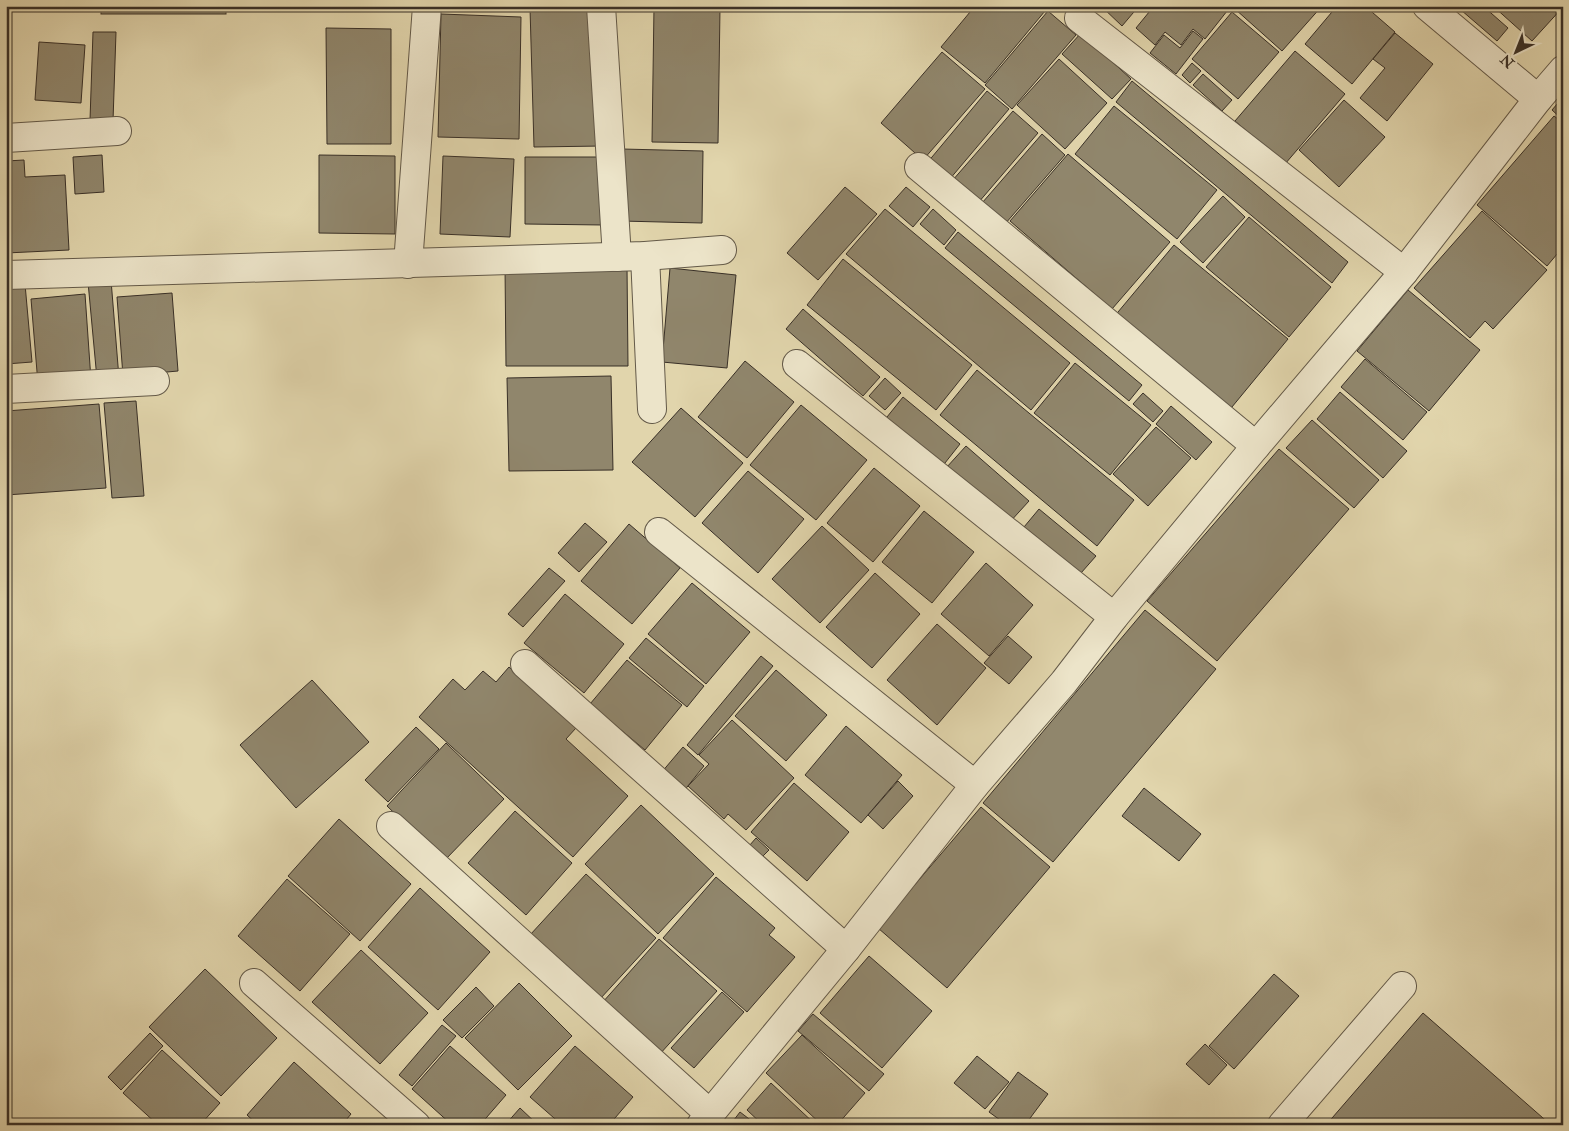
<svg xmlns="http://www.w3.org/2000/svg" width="1569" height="1131" viewBox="0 0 1569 1131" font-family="'IM FELL Double Pica',serif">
  <rect width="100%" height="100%" fill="#e1d5ac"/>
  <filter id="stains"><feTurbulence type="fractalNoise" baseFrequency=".004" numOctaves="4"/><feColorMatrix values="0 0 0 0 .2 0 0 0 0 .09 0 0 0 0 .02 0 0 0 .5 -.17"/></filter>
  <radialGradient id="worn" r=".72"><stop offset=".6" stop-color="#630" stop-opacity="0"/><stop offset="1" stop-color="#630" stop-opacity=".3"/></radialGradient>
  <g fill="#90866c" stroke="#393027">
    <rect x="101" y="6" width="125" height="8"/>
    <path d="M 598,6 L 602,146 L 534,147 L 530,8 Z"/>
    <path d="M 975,6 L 1039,6 L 1045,11 L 985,83 L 941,47 Z"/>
    <path d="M 1101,6 L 1139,6 L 1122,26 Z"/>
    <path d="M 1154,6 L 1231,6 L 1205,39 L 1193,29 L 1181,45 L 1165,32 L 1155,45 L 1136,28 Z"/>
    <path d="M 1238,6 L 1322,6 L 1282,51 L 1235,9 Z"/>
    <path d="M 1337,6 L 1365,6 L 1395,32 L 1352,84 L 1305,44 Z"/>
    <path d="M 1464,6 L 1483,6 L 1508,28 L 1497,41 L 1461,10 Z"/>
    <path d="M 1493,6 L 1563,6 L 1563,7 L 1532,41 Z"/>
    <path d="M 654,7 L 720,8 L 718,143 L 652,142 Z"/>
    <path d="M 1048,11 L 1076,35 L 1012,109 L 985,85 Z"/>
    <path d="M 1232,12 L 1279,52 L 1238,99 L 1192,59 Z"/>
    <path d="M 441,14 L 521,17 L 519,139 L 438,137 Z"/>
    <path d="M 326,28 L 391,29 L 391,144 L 327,144 Z"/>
    <path d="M 1193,31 L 1203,39 L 1176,74 L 1150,53 L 1164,35 L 1180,48 Z"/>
    <path d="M 93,32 L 116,32 L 113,121 L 90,120 Z"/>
    <path d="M 1081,33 L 1131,79 L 1112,99 L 1062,54 Z"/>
    <path d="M 1395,33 L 1433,64 L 1387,121 L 1360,98 L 1385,68 L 1373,59 Z"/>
    <path d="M 39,42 L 85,45 L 81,103 L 35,100 Z"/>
    <path d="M 1295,51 L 1345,94 L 1285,164 L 1235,121 Z"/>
    <path d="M 942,52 L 985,89 L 923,160 L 881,123 Z"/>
    <path d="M 1059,59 L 1107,103 L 1065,149 L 1017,105 Z"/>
    <path d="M 1192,63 L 1201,71 L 1190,83 L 1182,75 Z"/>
    <path d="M 1203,74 L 1232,100 L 1222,111 L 1193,85 Z"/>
    <path d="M 1132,81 L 1348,262 L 1332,283 L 1116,102 Z"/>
    <path d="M 987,91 L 1009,109 L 949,180 L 927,163 Z"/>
    <path d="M 1563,97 L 1563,120 L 1552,110 Z"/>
    <path d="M 1344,100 L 1385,137 L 1339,187 L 1299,150 Z"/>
    <path d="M 1114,106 L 1217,190 L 1177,239 L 1075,154 Z"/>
    <path d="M 1013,111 L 1038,133 L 978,203 L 952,181 Z"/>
    <path d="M 1554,116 L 1563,123 L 1563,247 L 1547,266 L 1477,205 Z"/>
    <path d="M 1042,134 L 1065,155 L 1005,224 L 982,203 Z"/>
    <path d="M 622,149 L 703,151 L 702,223 L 621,221 Z"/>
    <path d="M 1068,154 L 1170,242 L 1112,309 L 1010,221 Z"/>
    <path d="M 102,155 L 104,192 L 75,194 L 73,157 Z"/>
    <path d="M 319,155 L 395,156 L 395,234 L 319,233 Z"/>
    <path d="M 443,156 L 514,159 L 510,237 L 440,234 Z"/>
    <path d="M 525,157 L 604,157 L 603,225 L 525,224 Z"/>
    <path d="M 24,160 L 25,177 L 65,175 L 69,250 L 6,253 L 6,161 Z"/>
    <path d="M 845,187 L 877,214 L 818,280 L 787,253 Z"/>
    <path d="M 906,187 L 930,207 L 913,227 L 889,206 Z"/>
    <path d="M 1223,196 L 1245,217 L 1203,263 L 1180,242 Z"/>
    <path d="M 885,209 L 1070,363 L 1031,410 L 846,254 Z"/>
    <path d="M 933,209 L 956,230 L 944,245 L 920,224 Z"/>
    <path d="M 1482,211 L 1547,270 L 1493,329 L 1485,321 L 1470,338 L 1414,288 Z"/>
    <path d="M 1249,217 L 1331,287 L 1289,337 L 1206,267 Z"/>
    <path d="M 958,232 L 1142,385 L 1129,401 L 945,248 Z"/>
    <path d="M 1174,245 L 1288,339 L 1227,413 L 1113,318 Z"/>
    <path d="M 843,259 L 972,365 L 936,410 L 807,305 Z"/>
    <path d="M 505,267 L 627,267 L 628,366 L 506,366 Z"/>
    <path d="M 670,268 L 736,275 L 727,368 L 662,362 Z"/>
    <path d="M 111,280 L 119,378 L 97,379 L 88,282 Z"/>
    <path d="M 25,284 L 32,362 L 6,364 L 6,286 Z"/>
    <path d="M 1408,290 L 1480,350 L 1429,411 L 1357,351 Z"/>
    <path d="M 172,293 L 178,371 L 123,376 L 117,297 Z"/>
    <path d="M 85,294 L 91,380 L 38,384 L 31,299 Z"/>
    <path d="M 803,309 L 880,377 L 863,396 L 786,329 Z"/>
    <path d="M 1365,359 L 1427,412 L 1403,440 L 1341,387 Z"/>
    <path d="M 745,361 L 794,402 L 747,458 L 698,417 Z"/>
    <path d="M 1075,363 L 1151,425 L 1110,475 L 1034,413 Z"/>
    <path d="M 977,370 L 1134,500 L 1097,546 L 940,415 Z"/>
    <path d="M 611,376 L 613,470 L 509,471 L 507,378 Z"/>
    <path d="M 885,378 L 901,393 L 885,410 L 869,396 Z"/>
    <path d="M 1340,392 L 1407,451 L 1383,478 L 1317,419 Z"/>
    <path d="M 1143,393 L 1163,411 L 1153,422 L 1133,404 Z"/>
    <path d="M 903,397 L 960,444 L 941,468 L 883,422 Z"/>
    <path d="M 136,401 L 144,496 L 112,498 L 104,403 Z"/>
    <path d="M 99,404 L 106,488 L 6,495 L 6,411 Z"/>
    <path d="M 801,405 L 867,460 L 816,520 L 750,465 Z"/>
    <path d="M 1171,406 L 1212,442 L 1196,460 L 1156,424 Z"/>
    <path d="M 681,408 L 743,463 L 695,517 L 632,462 Z"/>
    <path d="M 1312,420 L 1379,480 L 1354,508 L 1286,448 Z"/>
    <path d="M 1156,427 L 1191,458 L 1148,506 L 1113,474 Z"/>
    <path d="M 966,446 L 1029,501 L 1009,523 L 946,468 Z"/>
    <path d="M 1279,449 L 1349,509 L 1217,661 L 1147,601 Z"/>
    <path d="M 874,468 L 920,506 L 873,562 L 827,523 Z"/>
    <path d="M 748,471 L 804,519 L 758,573 L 702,523 Z"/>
    <path d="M 1039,509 L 1096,556 L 1081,573 L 1024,527 Z"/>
    <path d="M 924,511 L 974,552 L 932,603 L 882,562 Z"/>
    <path d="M 585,523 L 607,542 L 579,572 L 558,553 Z"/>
    <path d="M 629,524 L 680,568 L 632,624 L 581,581 Z"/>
    <path d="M 822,526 L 869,570 L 820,623 L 772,579 Z"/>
    <path d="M 986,563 L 1033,605 L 989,656 L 941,614 Z"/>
    <path d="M 549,568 L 565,581 L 523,627 L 508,614 Z"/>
    <path d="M 875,573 L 920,614 L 872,668 L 826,627 Z"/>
    <path d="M 692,583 L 750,632 L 706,684 L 648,634 Z"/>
    <path d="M 565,594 L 624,644 L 584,693 L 524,643 Z"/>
    <path d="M 1145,610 L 1216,669 L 1053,862 L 983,803 Z"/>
    <path d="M 937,624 L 986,668 L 937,725 L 887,680 Z"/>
    <path d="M 1008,636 L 1032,657 L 1009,684 L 984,663 Z"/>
    <path d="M 646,638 L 704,686 L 687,707 L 629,658 Z"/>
    <path d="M 761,656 L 773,666 L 698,755 L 687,745 Z"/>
    <path d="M 627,660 L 682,705 L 645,750 L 590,704 Z"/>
    <path d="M 509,667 L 576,728 L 566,739 L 628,796 L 573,857 L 419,717 L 453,679 L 465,690 L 483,671 L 496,682 Z"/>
    <path d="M 776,670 L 827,715 L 786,761 L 735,716 Z"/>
    <path d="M 312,680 L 369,742 L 296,808 L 240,745 Z"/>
    <path d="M 732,720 L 794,778 L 746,830 L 728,814 L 724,819 L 688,786 L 709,764 L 699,755 Z"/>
    <path d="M 846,726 L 902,775 L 861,823 L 805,775 Z"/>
    <path d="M 416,727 L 439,749 L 388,802 L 365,780 Z"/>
    <path d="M 446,743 L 504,799 L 444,861 L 387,806 Z"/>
    <path d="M 683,747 L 704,766 L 683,792 L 661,773 Z"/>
    <path d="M 898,781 L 913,796 L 883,829 L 868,815 Z"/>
    <path d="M 794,783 L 849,832 L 807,881 L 751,832 Z"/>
    <path d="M 1144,788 L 1201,834 L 1179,861 L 1122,816 Z"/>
    <path d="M 641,805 L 714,874 L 658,934 L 585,864 Z"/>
    <path d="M 981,807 L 1050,867 L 947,988 L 878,928 Z"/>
    <path d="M 515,811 L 572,863 L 526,915 L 468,863 Z"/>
    <path d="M 339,819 L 411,884 L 360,941 L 288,876 Z"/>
    <path d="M 756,838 L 769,850 L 761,858 L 749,846 Z"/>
    <path d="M 586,874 L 656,938 L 600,999 L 530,935 Z"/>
    <path d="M 716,877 L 775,928 L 769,935 L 795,957 L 747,1012 L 663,938 Z"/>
    <path d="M 287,879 L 350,934 L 300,991 L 238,936 Z"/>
    <path d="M 420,888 L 490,952 L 438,1010 L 368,947 Z"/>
    <path d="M 659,939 L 717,991 L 659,1055 L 602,1003 Z"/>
    <path d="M 361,950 L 428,1013 L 380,1064 L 312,1002 Z"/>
    <path d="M 869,956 L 932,1011 L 882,1068 L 820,1013 Z"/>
    <path d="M 205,969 L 277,1038 L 221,1096 L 149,1027 Z"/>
    <path d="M 1274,974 L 1299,996 L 1234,1069 L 1209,1046 Z"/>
    <path d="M 519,983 L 572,1036 L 518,1090 L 465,1038 Z"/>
    <path d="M 476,987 L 494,1006 L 462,1038 L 443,1020 Z"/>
    <path d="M 722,992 L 744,1012 L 694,1068 L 671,1048 Z"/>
    <path d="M 1423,1013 L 1551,1125 L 1326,1125 Z"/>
    <path d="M 813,1014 L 884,1074 L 869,1091 L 798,1031 Z"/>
    <path d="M 442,1025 L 456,1036 L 412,1086 L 399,1075 Z"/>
    <path d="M 150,1033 L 163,1046 L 121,1090 L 108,1077 Z"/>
    <path d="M 802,1035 L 865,1093 L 837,1125 L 822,1125 L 766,1073 Z"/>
    <path d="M 1205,1044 L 1227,1065 L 1209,1085 L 1186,1064 Z"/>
    <path d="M 450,1046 L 506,1095 L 480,1125 L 452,1125 L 412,1089 Z"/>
    <path d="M 575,1046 L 633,1097 L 609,1125 L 562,1125 L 530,1097 Z"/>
    <path d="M 162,1050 L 220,1103 L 200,1125 L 158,1125 L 123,1093 Z"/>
    <path d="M 977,1056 L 1009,1082 L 985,1109 L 954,1083 Z"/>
    <path d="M 294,1062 L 351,1114 L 342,1125 L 258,1125 L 247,1115 Z"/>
    <path d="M 1018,1072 L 1048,1094 L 1025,1125 L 1007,1125 L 989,1112 Z"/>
    <path d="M 771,1083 L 816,1125 L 763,1125 L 747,1110 Z"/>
    <path d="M 520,1108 L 538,1125 L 505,1125 Z"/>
    <path d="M 740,1112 L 757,1125 L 730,1125 Z"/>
  </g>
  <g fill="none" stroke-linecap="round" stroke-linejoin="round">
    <defs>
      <g id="minor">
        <path d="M 601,6 L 617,257"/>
        <path d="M 1427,6 L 1538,99"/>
        <path d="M 1079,18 L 1404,272"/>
        <path d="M 6,138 L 117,131"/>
        <path d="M 919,167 L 1256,446"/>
        <path d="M 645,256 L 652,409"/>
        <path d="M 408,264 L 427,6"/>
        <path d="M 6,275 L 645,256 L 722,250"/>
        <path d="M 797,364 L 1114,617"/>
        <path d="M 6,389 L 155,381"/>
        <path d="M 659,532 L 975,785"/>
        <path d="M 525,664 L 846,949"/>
        <path d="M 391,826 L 710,1114"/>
        <path d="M 254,983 L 416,1125"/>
        <path d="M 701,1125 L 846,949 L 975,785 L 1064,682 L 1114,617 L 1256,446 L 1404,272 L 1538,99 L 1563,70"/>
        <path d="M 1282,1125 L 1402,986"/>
      </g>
    </defs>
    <use href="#minor" stroke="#635948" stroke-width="30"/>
    <use href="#minor" stroke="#ece4c9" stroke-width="28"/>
  </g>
  <rect width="1569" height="1131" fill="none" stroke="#e1d5ac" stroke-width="25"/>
  <rect x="8" y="8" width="1554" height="1116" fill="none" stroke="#393027" stroke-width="2.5"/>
  <rect x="12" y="12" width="1544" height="1106" fill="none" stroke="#393027"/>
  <g transform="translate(1516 52) rotate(223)" stroke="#ece4c9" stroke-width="4" paint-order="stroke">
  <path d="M0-4L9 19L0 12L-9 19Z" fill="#393027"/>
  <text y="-8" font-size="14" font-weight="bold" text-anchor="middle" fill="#393027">N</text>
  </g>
  <rect width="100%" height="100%" filter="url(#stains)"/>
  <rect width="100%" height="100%" fill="url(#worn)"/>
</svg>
